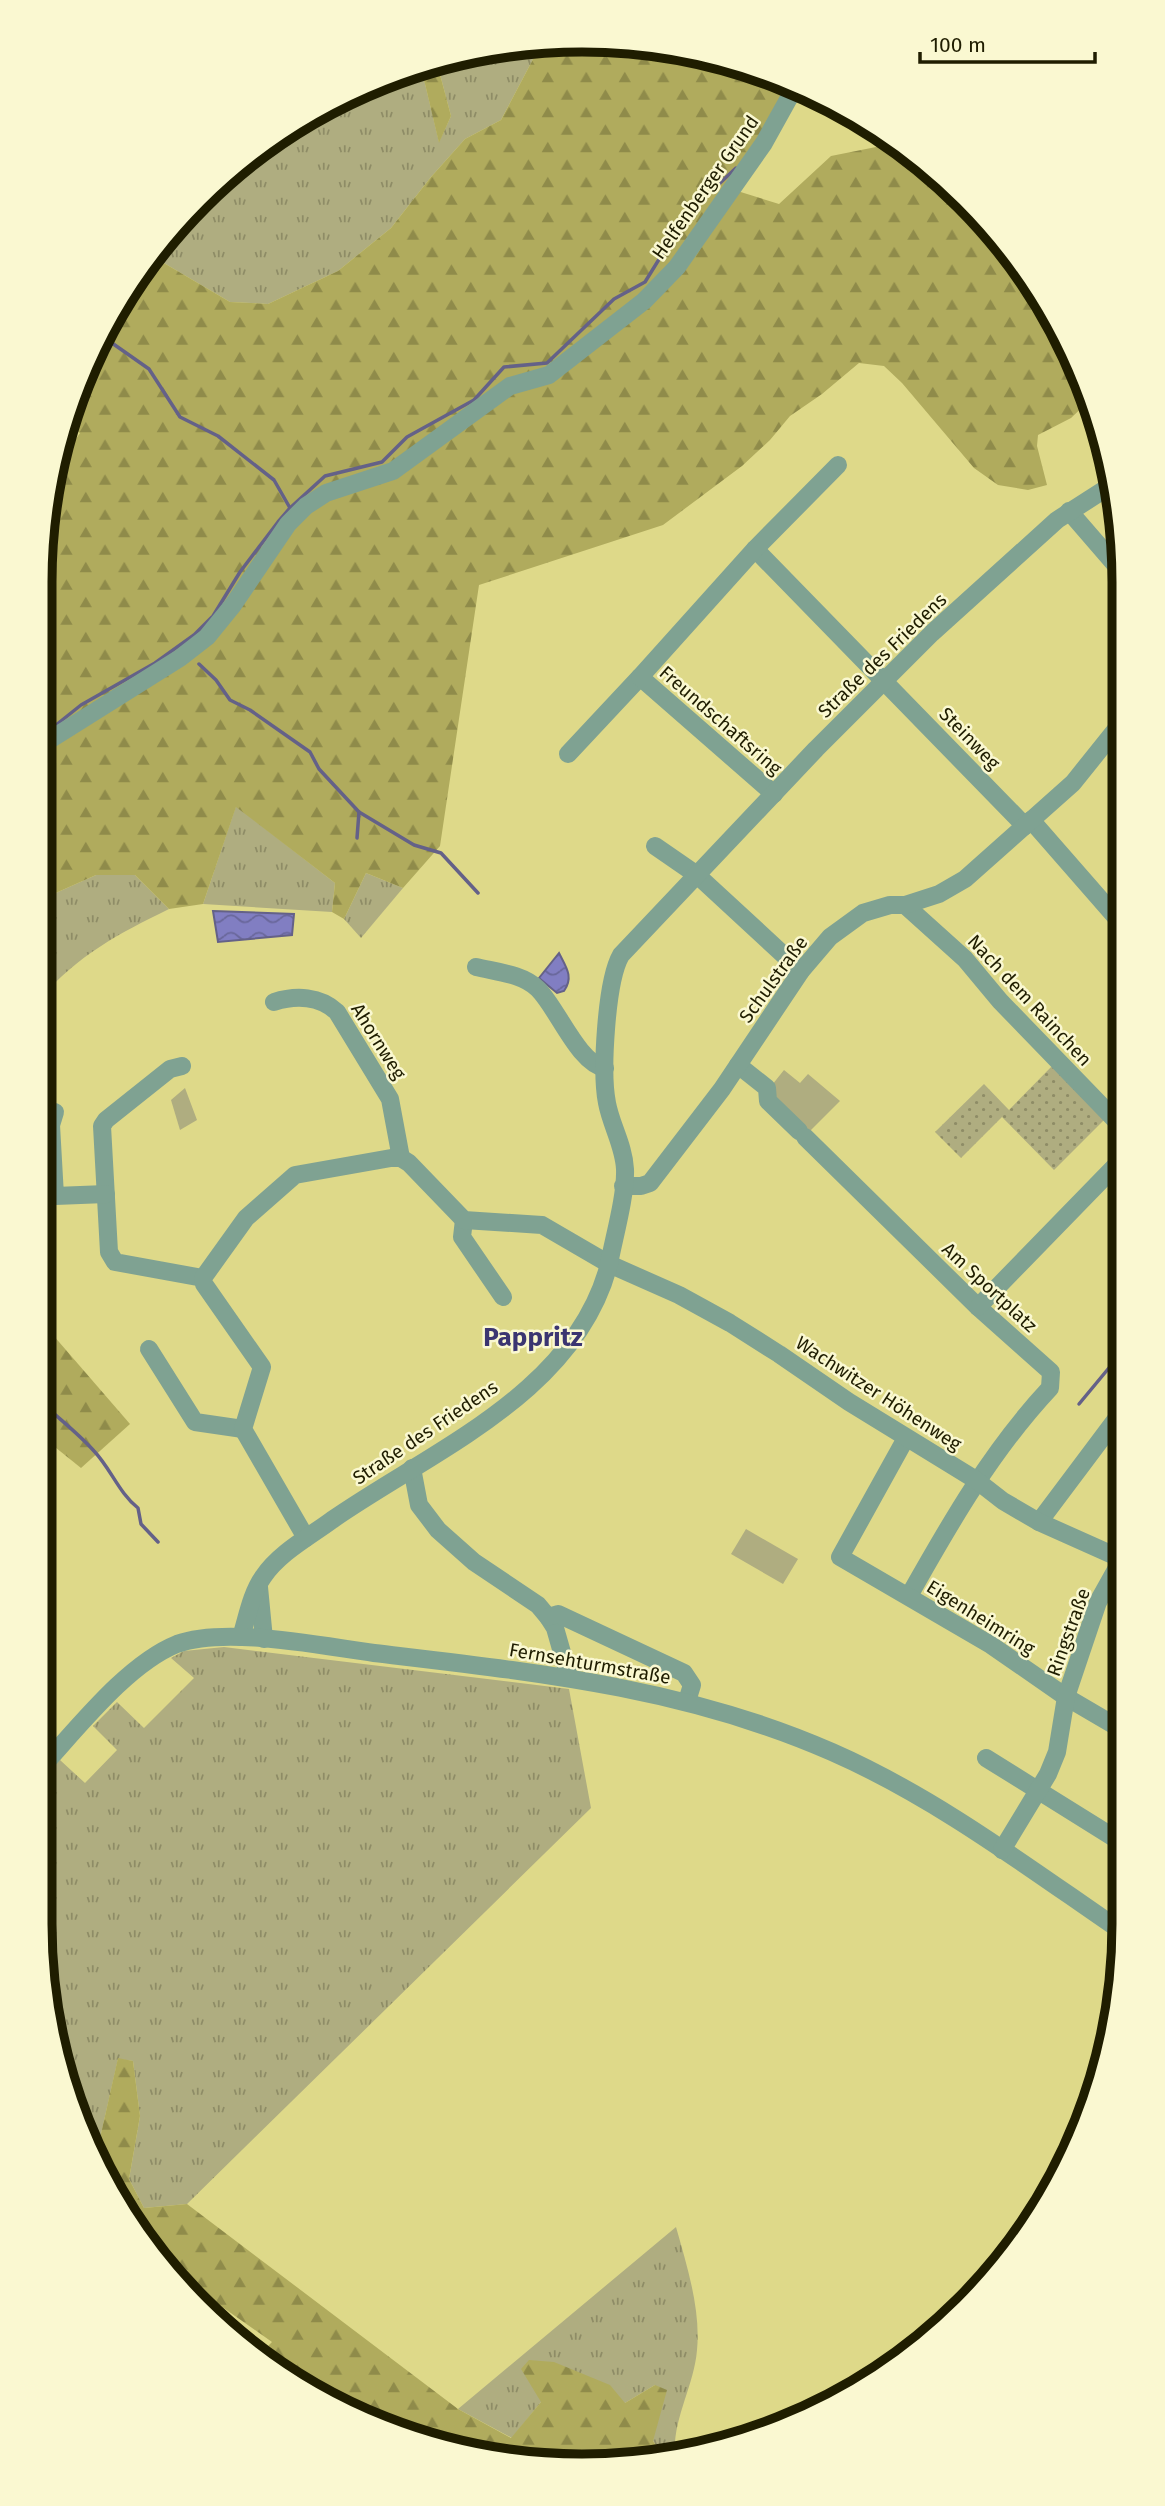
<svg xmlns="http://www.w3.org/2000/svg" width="1165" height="2506" viewBox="0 0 1165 2506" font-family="'Fira Sans',sans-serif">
  <defs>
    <pattern id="grass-tufts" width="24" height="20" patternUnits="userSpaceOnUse" patternTransform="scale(1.75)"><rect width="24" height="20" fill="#afad80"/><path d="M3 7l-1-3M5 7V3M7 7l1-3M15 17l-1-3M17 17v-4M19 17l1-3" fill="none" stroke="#8e8c66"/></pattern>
    <pattern id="forest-firs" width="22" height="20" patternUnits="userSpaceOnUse" patternTransform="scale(1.75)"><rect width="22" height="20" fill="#b0ab5d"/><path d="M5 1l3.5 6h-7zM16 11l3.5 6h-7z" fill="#8f8b4a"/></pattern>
    <pattern id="garden-dots" width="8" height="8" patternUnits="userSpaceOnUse" patternTransform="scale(1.75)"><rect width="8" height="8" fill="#afad80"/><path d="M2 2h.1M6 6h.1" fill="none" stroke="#8e8c66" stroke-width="1.8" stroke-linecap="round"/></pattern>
    <pattern id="water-waves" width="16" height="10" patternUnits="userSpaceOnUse" patternTransform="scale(1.75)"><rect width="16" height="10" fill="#817ec2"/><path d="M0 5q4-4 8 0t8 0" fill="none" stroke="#69679b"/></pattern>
  </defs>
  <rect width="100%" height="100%" fill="#ded989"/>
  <g fill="url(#grass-tufts)">
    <path d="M 541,44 L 501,120 L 465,139 L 431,177 L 391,228 L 338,271 L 268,304 L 230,302 L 152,256 L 199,199 L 281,132 L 375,82 L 421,67 L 439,142 L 451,116 L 437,63 L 476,51 Z"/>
    <path d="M 236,806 L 335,883 L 332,912 L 203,904 Z"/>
    <path d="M 366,873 L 403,888 L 361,938 L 344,919 Z"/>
    <path d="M 96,875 L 135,875 L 169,909 C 118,934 78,955 40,999 L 40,900 Z"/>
    <path d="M 224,1647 L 569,1689 L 591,1808 L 187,2204 L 144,2208 L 129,2179 L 140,2116 L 133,2061 L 118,2059 L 96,2156 L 69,2098 L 40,1923 L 40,1781 L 60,1760 L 85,1783 L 117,1750 L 93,1726 L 117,1702 L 144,1728 L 194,1678 L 171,1658 L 184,1651 Z"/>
    <path d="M 676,2227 C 687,2266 701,2310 697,2350 C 694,2387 672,2419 675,2457 L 664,2458 L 653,2441 L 655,2385 L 625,2403 L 541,2402 L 512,2438 L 458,2409 Z"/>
  </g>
  <g fill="url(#forest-firs)">
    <path d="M 582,40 L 688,51 L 790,81 L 799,87 L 731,189 L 779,204 L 831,156 L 896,143 L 912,152 L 1012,252 L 1083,375 L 1090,400 L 1071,418 L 1038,435 L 1037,446 L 1047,485 L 1028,490 L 998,485 L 974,468 L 902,383 L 884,366 L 859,363 L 822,394 L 790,416 L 770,440 L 742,466 L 663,525 L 479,585 L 440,846 L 403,888 L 366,873 L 344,919 L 332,912 L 335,883 L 236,807 L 203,904 L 169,909 L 135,875 L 96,875 L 40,900 L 40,582 L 51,476 L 80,433 L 66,425 L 81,375 L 131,282 L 152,256 L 230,302 L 268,304 L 338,271 L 391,228 L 431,177 L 465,139 L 501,120 L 541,44 Z"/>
    <path d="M 437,63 L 451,116 L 439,143 L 421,67 Z"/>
    <path d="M 40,1320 L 130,1424 L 81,1468 L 40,1435 Z"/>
    <path d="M 118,2058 L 133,2061 L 140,2116 L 129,2179 L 144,2208 L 187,2204 L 458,2409 L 511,2438 L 541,2402 L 521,2369 L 529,2360 L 554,2362 L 610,2385 L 625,2403 L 655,2385 L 667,2390 L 653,2441 L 664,2458 L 582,2466 L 477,2455 L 312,2393 L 262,2352 L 272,2342 L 164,2266 L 113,2194 L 96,2156 Z"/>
  </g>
  <g fill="#afad80">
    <path d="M 784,1070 L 800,1083 L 808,1074 L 840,1101 L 807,1134 L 776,1102 L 772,1085 Z"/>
    <path d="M 185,1088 L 197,1120 L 180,1130 L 171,1100 Z"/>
    <path d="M 746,1529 L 798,1559 L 783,1584 L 731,1554 Z"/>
  </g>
  <path fill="url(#garden-dots)" d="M 1053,1065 L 1106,1118 L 1054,1170 L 1002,1117 L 961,1158 L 935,1132 L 984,1084 L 1009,1110 Z"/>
  <g fill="url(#water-waves)" stroke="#646188" stroke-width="2">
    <path d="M 213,911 L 294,914 L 292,935 L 218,942 Z"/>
    <path d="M 559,953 C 566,967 574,977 564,991 L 557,993 L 539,978 Z"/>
  </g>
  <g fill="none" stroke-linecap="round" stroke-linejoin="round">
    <g stroke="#646188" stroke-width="3.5">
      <path d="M 102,336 L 149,369 L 180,417 L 218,436 L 274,480 L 290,508"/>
      <path d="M 199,664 L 216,680 L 230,700 L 250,710 L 310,752 L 319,769 L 359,812 L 414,845 L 441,853 L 478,893"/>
      <path d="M 51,729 L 81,705 L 155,663 L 194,635 L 213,616 L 240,572 L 278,522 L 290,508 L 325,476 L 382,462 L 407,437 L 474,400 L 504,367 L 547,363 L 614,299 L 645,282 L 687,214 L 736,168"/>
      <path d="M 357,838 L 359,812"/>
      <path d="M 40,1401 C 58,1418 78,1433 94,1451 C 111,1469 119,1493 138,1508 L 141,1524 L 158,1542"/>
      <path d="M 1079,1404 L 1123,1351"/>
      <path d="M 606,2453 L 611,2463"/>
    </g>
    <g stroke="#7fa292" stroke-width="18">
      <path d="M 1069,511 L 1120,570"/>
      <path d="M 755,549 L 1025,826"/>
      <path d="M 40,746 L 180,658 L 207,637 L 233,605 L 288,524 L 306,506 L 326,493 L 393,471 L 510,386 L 549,375 L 644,301 L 677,267 L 764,143 L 789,98 L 799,87"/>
      <path d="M 568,754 L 640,677"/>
      <path d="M 774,794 L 640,677 L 755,549 L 838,465"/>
      <path d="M 1031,820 L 1121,923"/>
      <path d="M 655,846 L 697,875 L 801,971"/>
      <path d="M 905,905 L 965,959 L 1000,1001 L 1122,1127"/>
      <path d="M 476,967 C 497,972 523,974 538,989 C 558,1009 578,1063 605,1068"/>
      <path d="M 274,1002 C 296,995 320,996 337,1012 L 390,1099 L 401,1158"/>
      <path d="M 738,1065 L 767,1088 L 768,1101 L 799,1131"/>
      <path d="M 182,1066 L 170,1069 L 106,1120 L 102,1126 L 109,1252 L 115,1262 L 203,1278"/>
      <path d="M 55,1112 L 51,1125 L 55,1196 L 106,1194"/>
      <path d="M 805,1137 L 978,1307 L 1051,1372 L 1050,1388 C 992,1450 950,1523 909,1596"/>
      <path d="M 623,1186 L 641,1186 L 650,1183 L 722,1089 L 801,971 L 830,937 L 863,913 L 890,905 L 905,905 L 939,894 L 965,879 L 1073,783 L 1121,723"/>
      <path d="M 464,1220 L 462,1237 L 503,1297"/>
      <path d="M 978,1307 L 1122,1159"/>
      <path d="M 149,1349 L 195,1422 L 243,1429"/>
      <path d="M 906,1438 L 840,1557 L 991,1645 L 1066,1697 L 1124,1731"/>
      <path d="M 412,1468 L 419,1505 L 438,1530 L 474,1562 L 538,1605 L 548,1617 L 555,1628 L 569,1677"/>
      <path d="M 1039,1522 L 1123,1410"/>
      <path d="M 306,1538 L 243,1429 L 262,1367 L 204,1284 L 203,1278 L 246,1218 L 295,1175 L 391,1158 L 401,1158 L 409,1163 L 464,1220 L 542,1225 L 609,1264 L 679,1295 L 730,1323 L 779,1354 L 849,1402 L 976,1480 L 1003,1501 L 1039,1522 L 1124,1560"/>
      <path d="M 259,1587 L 264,1639"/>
      <path d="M 548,1617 L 558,1614 L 684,1673 L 692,1685 L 687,1701"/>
      <path d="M 241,1637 C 247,1618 251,1594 263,1577 C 279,1553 309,1537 332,1520 C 431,1451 576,1393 609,1264 C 614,1237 626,1196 625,1169 C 624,1146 611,1125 607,1103 C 601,1073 606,981 621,955 L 816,749 L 932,633 L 1057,520 L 1113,484"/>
      <path d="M 986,1758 L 1124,1844"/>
      <path d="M 40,1769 C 77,1729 127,1664 177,1644 C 226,1626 321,1646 374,1653 C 533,1672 684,1687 832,1752 C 937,1798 1030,1869 1124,1933"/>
      <path d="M 1002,1850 L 1048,1774 L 1057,1752 L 1066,1697 L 1098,1602 L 1122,1559"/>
    </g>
  </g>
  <g text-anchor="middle" stroke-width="5" stroke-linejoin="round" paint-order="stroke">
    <g font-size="19" fill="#1f1d00" stroke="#faf8d1">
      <text transform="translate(705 187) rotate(-55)" y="7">Helfenberger Grund</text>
      <text transform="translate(882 655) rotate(-44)" y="7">Straße des Friedens</text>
      <text transform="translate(721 720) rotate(41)" y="7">Freundschaftsring</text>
      <text transform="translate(970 738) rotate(46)" y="7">Steinweg</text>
      <text transform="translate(773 979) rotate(-54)" y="7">Schulstraße</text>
      <text transform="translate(1030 1000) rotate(47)" y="7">Nach dem Rainchen</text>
      <text transform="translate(379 1041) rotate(58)" y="7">Ahornweg</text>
      <text transform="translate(990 1287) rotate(43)" y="7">Am Sportplatz</text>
      <text transform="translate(879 1393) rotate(33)" y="7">Wachwitzer Höhenweg</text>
      <text transform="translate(425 1432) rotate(-34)" y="7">Straße des Friedens</text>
      <text transform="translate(981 1617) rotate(32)" y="7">Eigenheimring</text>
      <text transform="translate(1068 1632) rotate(-70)" y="7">Ringstraße</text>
      <text transform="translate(590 1663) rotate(10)" y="7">Fernsehturmstraße</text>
    </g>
    <g font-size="26" font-weight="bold" fill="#3b3571" stroke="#faf8d1">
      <text x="533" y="1346">Pappritz</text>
    </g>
  </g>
  <path d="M0 0H1165V2506H0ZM582 52H582A530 530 0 0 1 1112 582V1924A530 530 0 0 1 582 2454H582A530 530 0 0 1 52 1924V582A530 530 0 0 1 582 52Z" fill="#faf8d1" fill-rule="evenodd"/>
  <path fill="none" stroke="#1f1d00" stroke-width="9" d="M582 52H582A530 530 0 0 1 1112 582V1924A530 530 0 0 1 582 2454H582A530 530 0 0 1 52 1924V582A530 530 0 0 1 582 52Z"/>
  <path d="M920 52v10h175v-10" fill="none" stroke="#1f1d00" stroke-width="3.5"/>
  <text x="930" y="52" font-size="21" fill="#1f1d00" stroke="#faf8d1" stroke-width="5" paint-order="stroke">100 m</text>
</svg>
